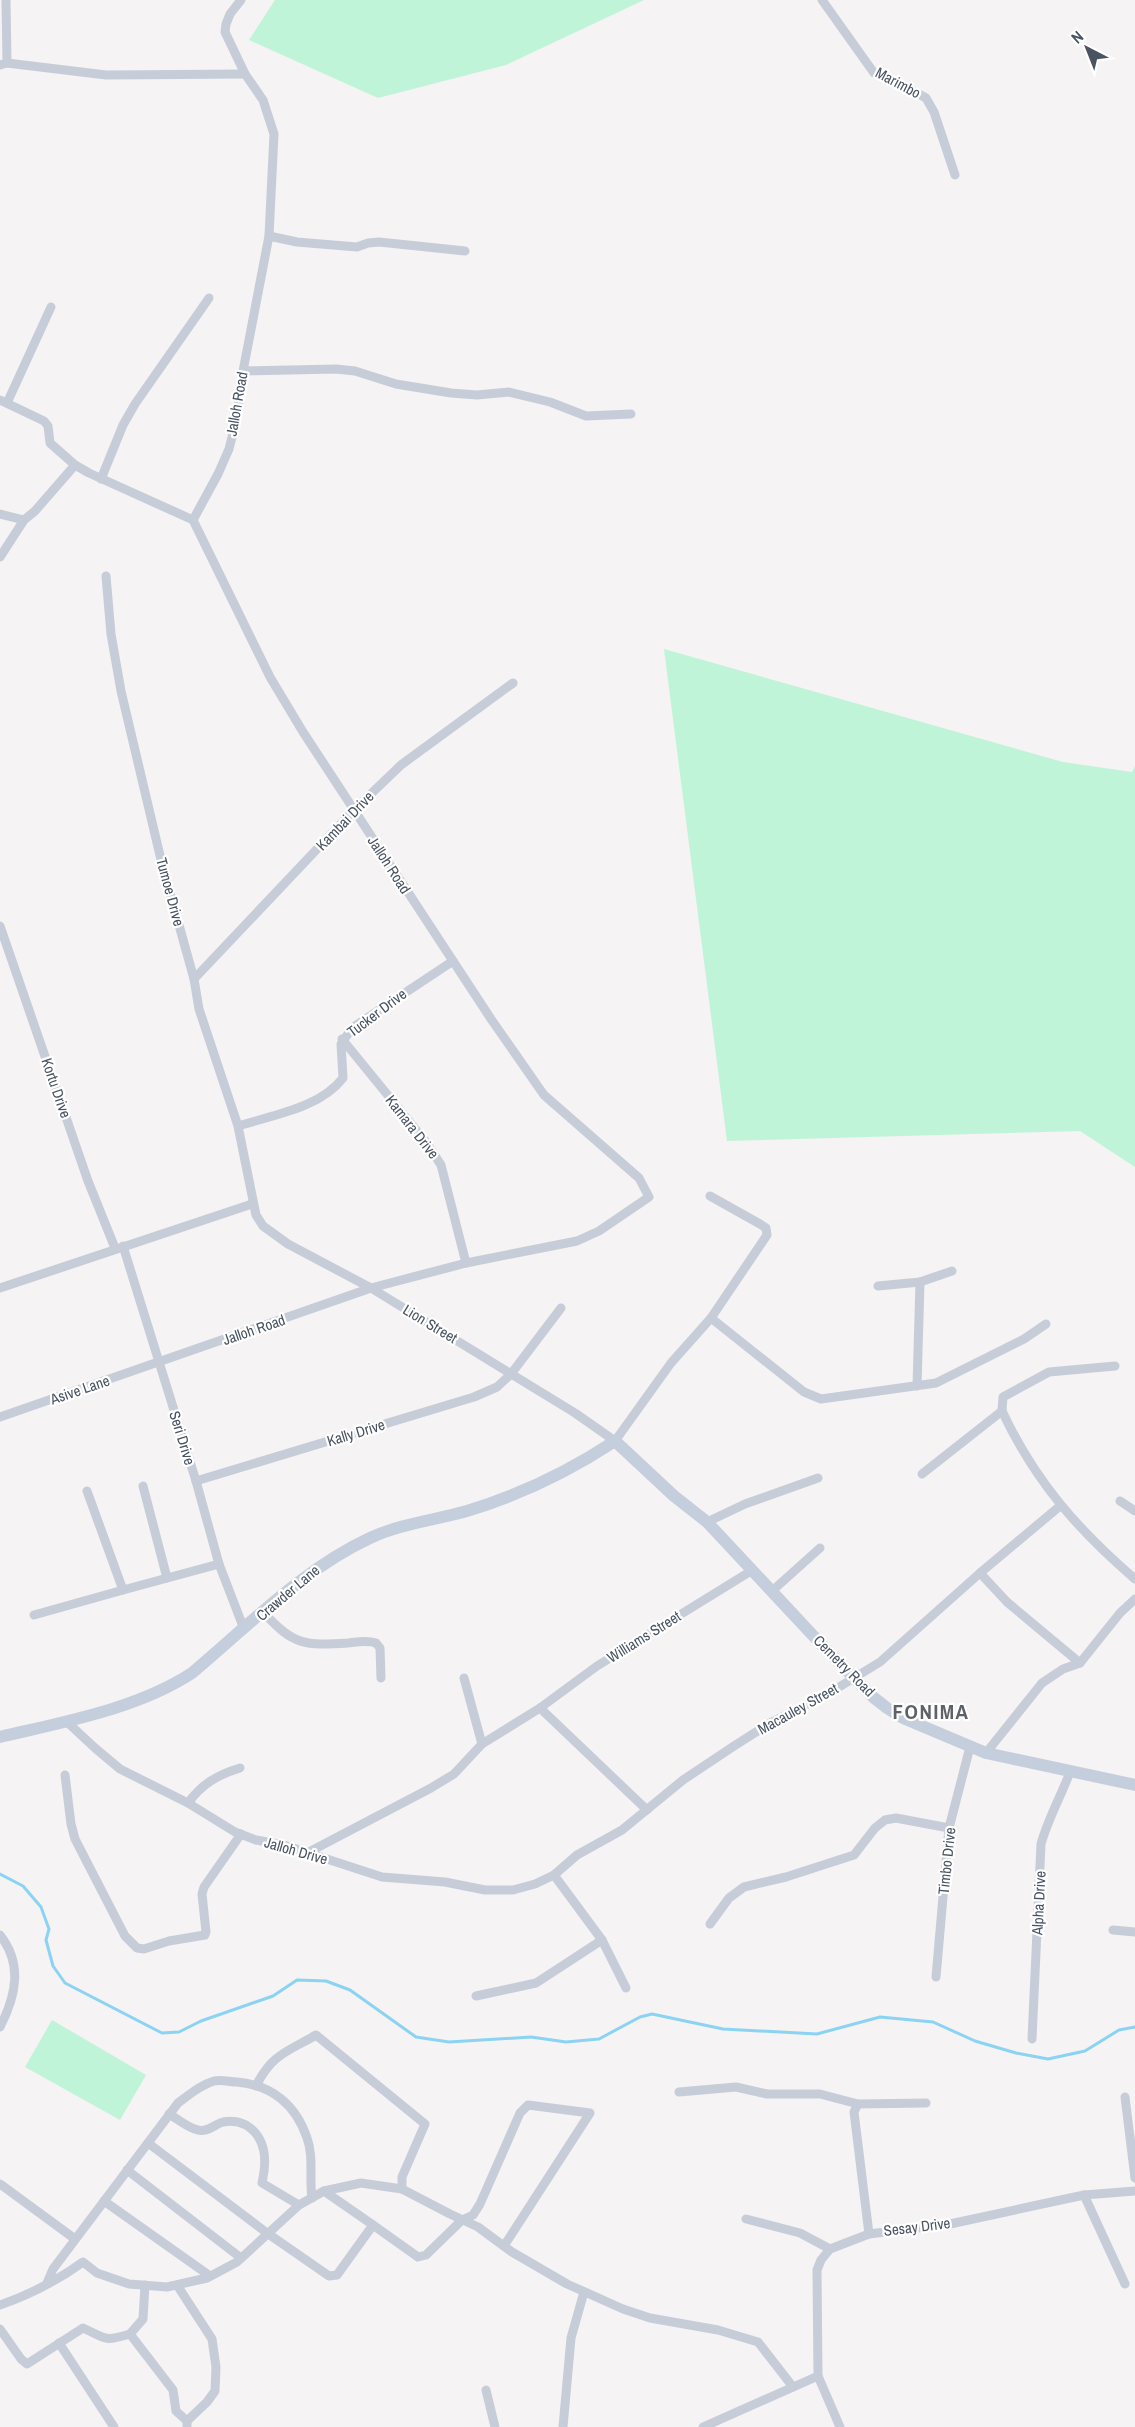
<svg xmlns="http://www.w3.org/2000/svg" width="1135" height="2427" viewBox="0 0 1135 2427" font-family="'Archivo Narrow',sans-serif">
  <rect width="100%" height="100%" fill="#f5f3f3"/>
  <g fill="#c0f4d9">
    <path d="M 275,0 L 644,0 L 506,65 L 378,98 L 249,40 Z"/>
    <path d="M 664,649 L 1063,762 L 1132,772 L 1135,766 L 1135,1167 L 1080,1131 L 727,1141 Z"/>
    <path d="M 52,2020 L 146,2075 L 120,2120 L 25,2067 Z"/>
  </g>
  <g fill="none" stroke-linecap="round" stroke-linejoin="round">
    <path stroke="#8bd3f3" stroke-width="3" d="M 0,1874 L 23,1886 L 41,1907 L 49,1929 L 46,1940 L 53,1966 L 65,1983 L 162,2033 L 179,2032 L 201,2021 L 273,1996 L 297,1980 L 326,1981 L 350,1990 L 416,2037 L 449,2042 L 531,2037 L 566,2042 L 599,2039 L 640,2017 L 652,2014 L 723,2029 L 817,2034 L 880,2017 L 933,2022 L 975,2041 L 1016,2053 L 1048,2059 L 1085,2051 L 1119,2030 L 1135,2027"/>
    <g stroke="#c6cdd8" stroke-width="9">
      <path d="M 6,0 L 7,63"/>
      <path d="M 822,0 L 874,73 L 906,87 L 926,98 L 934,112 L 955,175"/>
      <path d="M 0,65 L 7,63 L 106,75 L 245,74"/>
      <path d="M 269,236 L 297,242 L 357,247 L 368,243 L 379,242 L 465,251"/>
      <path d="M 243,371 L 336,369 L 355,371 L 396,384 L 451,393 L 477,395 L 509,392 L 550,402 L 586,416 L 631,414"/>
      <path d="M 0,400 L 44,421 L 48,426 L 50,443 L 75,465 L 89,473 L 193,520"/>
      <path d="M 7,403 L 51,307"/>
      <path d="M 101,479 L 123,425 L 135,404 L 209,298"/>
      <path d="M 0,514 L 24,520"/>
      <path d="M 193,520 L 218,474 L 229,449 L 236,421 L 243,371 L 269,236 L 274,134 L 263,100 L 245,74 L 225,32 L 226,24 L 230,14 L 241,0"/>
      <path d="M 0,557 L 24,520 L 35,511 L 75,465"/>
      <path d="M 106,576 L 111,634 L 121,691 L 162,864 L 194,979 L 199,1009 L 238,1126 L 256,1215 L 263,1226 L 288,1244 L 371,1288 L 575,1413 L 615,1441 L 671,1363 L 711,1318 L 767,1235 L 766,1228 L 760,1224 L 710,1196"/>
      <path d="M 0,926 L 88,1181 L 115,1248"/>
      <path d="M 194,979 L 353,811 L 401,765 L 513,683"/>
      <path d="M 342,1039 L 426,1142 L 441,1165 L 466,1263"/>
      <path d="M 238,1126 C 273,1115 320,1108 343,1078 L 341,1044 L 352,1028 L 453,961"/>
      <path d="M 123,1246 L 196,1481 L 219,1564 L 244,1629"/>
      <path d="M 878,1286 L 920,1282 L 952,1271"/>
      <path d="M 0,1288 L 252,1204"/>
      <path d="M 711,1318 L 804,1392 L 821,1399 L 936,1383 L 1024,1339 L 1046,1324"/>
      <path d="M 1115,1366 L 1049,1372 L 1003,1397 L 1002,1411 C 1035,1481 1077,1529 1135,1579"/>
      <path d="M 917,1386 L 920,1282"/>
      <path d="M 0,1417 L 371,1288 L 466,1263 L 577,1241 L 599,1231 L 649,1197 L 639,1178 L 544,1095 L 491,1019 L 303,732 L 270,677 L 193,520"/>
      <path d="M 922,1474 L 1002,1411"/>
      <path d="M 196,1481 L 474,1397 L 497,1387 L 511,1374 L 561,1308"/>
      <path d="M 143,1486 L 167,1578"/>
      <path d="M 87,1491 L 123,1590 L 219,1564"/>
      <path d="M 1120,1501 L 1135,1511"/>
      <path d="M 707,1522 L 745,1504 L 818,1478"/>
      <path d="M 980,1573 L 1007,1602 L 1080,1663"/>
      <path d="M 772,1591 L 820,1548"/>
      <path d="M 264,1613 C 293,1645 305,1646 348,1643 C 357,1642 367,1640 376,1643 L 380,1648 L 381,1678"/>
      <path d="M 34,1615 L 123,1590"/>
      <path d="M 464,1678 L 482,1744"/>
      <path d="M 540,1708 L 647,1810"/>
      <path d="M 67,1722 L 95,1748 L 120,1769 L 188,1803 L 235,1832 L 256,1840 L 284,1845 L 382,1877 L 445,1882 L 485,1890 L 513,1890 L 535,1884 L 554,1875 L 577,1855 L 622,1830 L 683,1780 L 734,1746 L 770,1723 L 831,1692 L 880,1662 L 980,1573 L 1060,1506"/>
      <path d="M 986,1753 L 1042,1683 L 1063,1669 L 1080,1663 L 1120,1613 L 1135,1599"/>
      <path d="M 65,1775 L 71,1824 L 75,1839 L 125,1936 L 137,1948 L 144,1949 L 169,1941 L 205,1935 L 206,1932 L 202,1894 L 204,1887 L 241,1834"/>
      <path d="M 188,1803 C 202,1784 217,1775 240,1768"/>
      <path d="M 307,1853 L 431,1788 L 454,1774 L 482,1744 L 540,1708 L 597,1666 L 751,1571"/>
      <path d="M 554,1875 L 602,1940 L 626,1988"/>
      <path d="M 710,1924 L 729,1898 L 744,1887 L 786,1877 L 854,1855 L 875,1828 L 885,1820 L 896,1818 L 949,1828"/>
      <path d="M 1113,1930 L 1135,1932"/>
      <path d="M 0,1935 C 23,1964 16,1996 0,2027"/>
      <path d="M 936,1977 L 949,1828 L 970,1747"/>
      <path d="M 476,1996 L 536,1983 L 602,1940"/>
      <path d="M 1032,2039 L 1041,1844 C 1048,1819 1061,1796 1070,1772"/>
      <path d="M 256,2086 C 272,2054 287,2052 316,2035 L 425,2124 L 402,2177 L 402,2189"/>
      <path d="M 679,2092 L 736,2087 L 767,2094 L 820,2094 L 858,2104"/>
      <path d="M 1125,2097 L 1135,2178"/>
      <path d="M 169,2114 C 178,2119 188,2128 198,2130 C 207,2133 215,2124 223,2122 C 232,2120 238,2121 246,2125 C 267,2138 267,2161 262,2183 L 299,2205"/>
      <path d="M 148,2143 L 267,2233 L 329,2276 L 337,2275 L 373,2225 L 324,2191"/>
      <path d="M 127,2170 L 241,2258"/>
      <path d="M 0,2184 L 75,2239"/>
      <path d="M 1084,2195 L 1125,2284"/>
      <path d="M 104,2201 L 210,2276"/>
      <path d="M 746,2219 L 800,2233 L 830,2249"/>
      <path d="M 373,2225 L 418,2257 L 426,2255 L 462,2220 L 473,2215 L 480,2204 L 520,2113 L 528,2105 L 590,2113 L 504,2246"/>
      <path d="M 869,2234 L 854,2112 L 858,2104 L 926,2103"/>
      <path d="M 47,2283 L 53,2269 L 178,2103 C 189,2095 200,2085 214,2081 C 221,2079 230,2082 237,2082 C 272,2085 296,2105 307,2138 C 314,2157 309,2178 312,2198"/>
      <path d="M 145,2285 L 143,2319 L 130,2334 L 173,2390 L 176,2411 L 187,2421 L 187,2427"/>
      <path d="M 177,2285 L 212,2339 L 216,2367 L 215,2391 L 207,2402 L 187,2421"/>
      <path d="M 0,2305 C 29,2295 58,2280 83,2262 L 97,2273 L 129,2284 L 167,2287 L 207,2278 L 237,2262 L 299,2205 L 324,2191 L 361,2183 L 402,2189 L 450,2214 L 478,2227 L 512,2252 L 567,2284 L 623,2309 L 650,2318 L 718,2330 L 758,2342 L 793,2387"/>
      <path d="M 0,2329 L 21,2359 L 27,2364 L 83,2328 C 107,2339 103,2342 130,2334"/>
      <path d="M 59,2343 L 114,2427"/>
      <path d="M 486,2390 L 495,2427"/>
      <path d="M 563,2427 L 571,2338 L 584,2292"/>
      <path d="M 703,2427 L 818,2376"/>
      <path d="M 840,2427 L 818,2376 L 817,2270 L 821,2260 L 830,2249 L 869,2234 L 950,2224 L 1084,2195 L 1135,2191"/>
    </g>
    <path stroke="#c5cedc" stroke-width="12" d="M 0,1737 C 63,1722 137,1709 192,1673 C 248,1626 303,1569 370,1538 C 400,1524 435,1520 467,1511 C 520,1495 568,1472 615,1441 L 674,1496 L 707,1522 L 820,1643 L 873,1697 L 887,1708 L 903,1718 L 986,1753 L 1135,1785"/>
  </g>
  <g text-anchor="middle" stroke-width="4.5" stroke-linejoin="round" paint-order="stroke">
    <g font-size="15" fill="#495362" stroke="#fff">
      <text transform="translate(898 83) rotate(28)" y="5">Marimbo</text>
      <text transform="translate(237 404) rotate(-80)" y="5">Jalloh Road</text>
      <text transform="translate(345 821) rotate(-46)" y="5">Kambai Drive</text>
      <text transform="translate(389 865) rotate(57)" y="5">Jalloh Road</text>
      <text transform="translate(170 892) rotate(75)" y="5">Tumoe Drive</text>
      <text transform="translate(377 1013) rotate(-37)" y="5">Tucker Drive</text>
      <text transform="translate(56 1088) rotate(71)" y="5">Kortu Drive</text>
      <text transform="translate(412 1127) rotate(52)" y="5">Kamara Drive</text>
      <text transform="translate(430 1324) rotate(31)" y="5">Lion Street</text>
      <text transform="translate(254 1330) rotate(-19)" y="5">Jalloh Road</text>
      <text transform="translate(80 1390) rotate(-19)" y="5">Asive Lane</text>
      <text transform="translate(356 1433) rotate(-17)" y="5">Kally Drive</text>
      <text transform="translate(182 1438) rotate(73)" y="5">Seri Drive</text>
      <text transform="translate(288 1593) rotate(-40)" y="5">Crawder Lane</text>
      <text transform="translate(644 1637) rotate(-32)" y="5">Williams Street</text>
      <text transform="translate(844 1666) rotate(45)" y="5">Cemetry Road</text>
      <text transform="translate(798 1709) rotate(-29)" y="5">Macauley Street</text>
      <text transform="translate(296 1851) rotate(16)" y="5">Jalloh Drive</text>
      <text transform="translate(947 1861) rotate(-84)" y="5">Timbo Drive</text>
      <text transform="translate(1039 1903) rotate(-87)" y="5">Alpha Drive</text>
      <text transform="translate(917 2227) rotate(-7)" y="5">Sesay Drive</text>
    </g>
    <g font-size="21" font-weight="bold" letter-spacing="1.5" fill="#5e6268" stroke="#fff">
      <text x="931" y="1719">FONIMA</text>
    </g>
  </g>
  <g transform="translate(1087 48) rotate(318)" stroke="#ffffff" stroke-width="4.5" paint-order="stroke">
  <path d="M0-4.5L10 22L0 15L-10 22Z" fill="#495362"/>
  <text y="-9" font-size="16" font-weight="bold" text-anchor="middle" fill="#495362">N</text>
  </g>
</svg>
